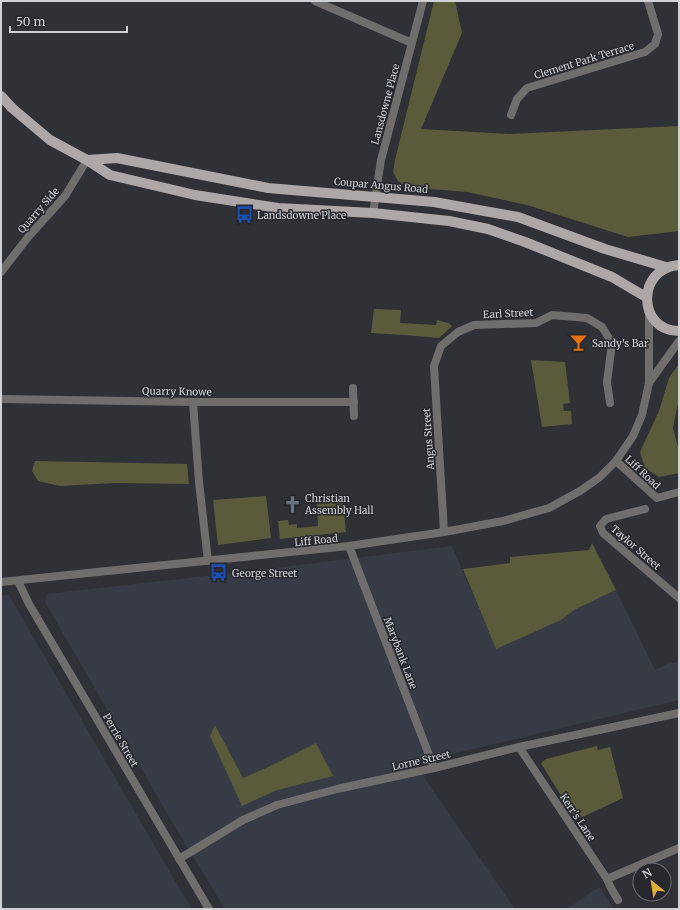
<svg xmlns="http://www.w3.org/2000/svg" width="680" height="910" viewBox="0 0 680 910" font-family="Merriweather,serif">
  <rect width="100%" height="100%" fill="#303137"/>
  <g fill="#373b45">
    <path d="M 452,546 L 496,648 L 561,620 L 576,609 L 616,590 L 655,670 L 667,664 L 679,662 L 679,700 L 414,763 L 515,909 L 225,909 L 172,822 L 45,602 L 47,594 L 258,570 Z"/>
    <path d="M 9,595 L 171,874 L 192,909 L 1,909 L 1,596 Z"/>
    <path d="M 599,887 L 614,909 L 567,909 Z"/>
  </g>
  <g fill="#595b3a">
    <path d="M 434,1 L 455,1 L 462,33 L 421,129 L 509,134 L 679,126 L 679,231 L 628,237 L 527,205 L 467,192 L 407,187 L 398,181 L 393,172 L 395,160 Z"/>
    <path d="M 374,309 L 401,310 L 400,323 L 436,325 L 437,320 L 448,323 L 452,326 L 439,338 L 405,335 L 371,333 Z"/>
    <path d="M 531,360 L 565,362 L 570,403 L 563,404 L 564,411 L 571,411 L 572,424 L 542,427 Z"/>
    <path d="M 678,365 L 679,365 L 679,398 L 673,428 L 679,451 L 679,473 L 659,477 L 645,468 L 640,452 L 659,411 L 669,378 Z"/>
    <path d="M 35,461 L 187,464 L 189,484 L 115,483 L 60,486 L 38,481 L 32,471 Z"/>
    <path d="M 266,496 L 271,538 L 218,545 L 213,500 Z"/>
    <path d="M 343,500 L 346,532 L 280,539 L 278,521 L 288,520 L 289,525 L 297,524 L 297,528 L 318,526 L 317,503 Z"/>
    <path d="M 592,543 L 616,590 L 576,609 L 561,620 L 496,649 L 463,569 L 510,563 L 510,557 L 589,550 Z"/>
    <path d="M 215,725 L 243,778 L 266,768 L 316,743 L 333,776 L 277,790 L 242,806 L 210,736 Z"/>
    <path d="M 597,746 L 598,750 L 610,747 L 623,798 L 576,820 L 541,763 L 546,759 Z"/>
  </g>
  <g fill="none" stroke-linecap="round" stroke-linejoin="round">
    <g stroke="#706d6d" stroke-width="8">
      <path d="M 315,1 L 412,43"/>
      <path d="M 511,115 L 517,99 L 527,88 L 645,52 L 655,44 L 658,34 L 648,1"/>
      <path d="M 373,213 L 381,160 L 423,1"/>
      <path d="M 1,272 L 29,236 L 65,196 L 87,160"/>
      <path d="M 353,388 L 354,416"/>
      <path d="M 1,399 L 193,402 L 354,402"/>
      <path d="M 193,402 L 199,482 L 208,561"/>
      <path d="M 616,461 L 657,498 L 679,492"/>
      <path d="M 645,509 L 606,519 L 600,526 L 603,533 L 679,598"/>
      <path d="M 444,532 L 434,366 L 441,346 L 458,332 L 474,325 L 536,323 L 552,315 L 587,318 L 602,327 L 612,343 L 607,382 L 610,403"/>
      <path d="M 349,546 L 434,768"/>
      <path d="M 18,581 L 29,604 L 209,909"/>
      <path d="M 519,747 L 607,879 L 611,888 L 618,900"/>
      <path d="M 179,859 L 243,820 L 277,805 L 337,789 L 434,768 L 519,747 L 679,713"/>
      <path d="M 607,879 L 679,848"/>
    </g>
    <g stroke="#706d6d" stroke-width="8">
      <path d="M 649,383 L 679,341"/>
      <path d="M 1,582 L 349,546 L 444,532 L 503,521 L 549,508 L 580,491 L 600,477 L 616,461 L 633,436 L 642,415 L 649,383 L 649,312"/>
    </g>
    <g stroke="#aea7a8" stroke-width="10">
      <path d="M 1,96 L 12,108 L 50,140 L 87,160 L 110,175 L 195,195 L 278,208 L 373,213 L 449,221 L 488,229 L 525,242 L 612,277 L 646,297"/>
      <path d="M 87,160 L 117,158 L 268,188 L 434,202 L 518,217 L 605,249 L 666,267"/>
      <path d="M 679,265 C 636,268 637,331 679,331"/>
    </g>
  </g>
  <defs>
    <symbol id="bus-bare" viewBox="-9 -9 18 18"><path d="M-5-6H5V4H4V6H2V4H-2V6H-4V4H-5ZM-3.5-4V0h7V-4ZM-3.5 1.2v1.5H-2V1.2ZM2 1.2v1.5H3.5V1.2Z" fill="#1a4fb4" stroke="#26282d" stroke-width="2.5" paint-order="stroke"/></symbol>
    <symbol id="bar-bare" viewBox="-9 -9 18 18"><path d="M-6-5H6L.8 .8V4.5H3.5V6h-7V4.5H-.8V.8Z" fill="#e8710a" stroke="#26282d" stroke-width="2.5" paint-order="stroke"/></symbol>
    <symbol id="church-bare" viewBox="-9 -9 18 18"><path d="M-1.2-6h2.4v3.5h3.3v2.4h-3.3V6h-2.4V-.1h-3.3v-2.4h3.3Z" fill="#6b7280" stroke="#26282d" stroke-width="2.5" paint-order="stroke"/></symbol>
  </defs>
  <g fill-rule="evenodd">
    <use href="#bus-bare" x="232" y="202" width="25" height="25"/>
    <use href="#bar-bare" x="566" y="330" width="25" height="25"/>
    <use href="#church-bare" x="280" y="492" width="25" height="25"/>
    <use href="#bus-bare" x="206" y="560" width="25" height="25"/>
  </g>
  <g text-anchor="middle" stroke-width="3" stroke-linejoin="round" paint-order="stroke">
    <g font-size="10" fill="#d0d1d5" stroke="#26282d">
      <text transform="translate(584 60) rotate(-17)" y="4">Clement Park Terrace</text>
      <text transform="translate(385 104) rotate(-75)" y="4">Lansdowne Place</text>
      <text transform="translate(381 185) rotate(5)" y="4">Coupar Angus Road</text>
      <text transform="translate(38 210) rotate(-49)" y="4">Quarry Side</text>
      <text transform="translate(508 313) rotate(-3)" y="4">Earl Street</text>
      <text transform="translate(177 391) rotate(1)" y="4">Quarry Knowe</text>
      <text transform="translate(428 439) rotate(-94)" y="4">Angus Street</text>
      <text transform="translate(643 472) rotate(43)" y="4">Liff Road</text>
      <text transform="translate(316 540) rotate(-6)" y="4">Liff Road</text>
      <text transform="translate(636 547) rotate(41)" y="4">Taylor Street</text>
      <text transform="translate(401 653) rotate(69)" y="4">Marybank Lane</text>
      <text transform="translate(121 740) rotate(60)" y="4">Perrie Street</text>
      <text transform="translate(421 760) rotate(-13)" y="4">Lorne Street</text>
      <text transform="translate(578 817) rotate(56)" y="4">Kerr's Lane</text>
    </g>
    <g font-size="10" fill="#d0d1d5" stroke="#26282d" text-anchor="start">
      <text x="257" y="219">Landsdowne Place</text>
      <text x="592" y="347">Sandy's Bar</text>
      <text x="305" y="502">Christian<tspan x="305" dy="12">Assembly Hall</tspan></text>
      <text x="232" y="577">George Street</text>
    </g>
  </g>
  <rect width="680" height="910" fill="none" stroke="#d0d1d5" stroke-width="4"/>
  <g transform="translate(652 882) rotate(330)"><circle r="19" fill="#26282d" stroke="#6a6c70"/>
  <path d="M0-3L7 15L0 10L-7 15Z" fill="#e3ae35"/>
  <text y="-6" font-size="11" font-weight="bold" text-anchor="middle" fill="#d0d1d5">N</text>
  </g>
  <path d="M10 26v6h117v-6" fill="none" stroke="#d0d1d5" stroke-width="2"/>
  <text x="16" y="26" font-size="12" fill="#d0d1d5" stroke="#26282d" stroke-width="3" paint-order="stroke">50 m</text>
</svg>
